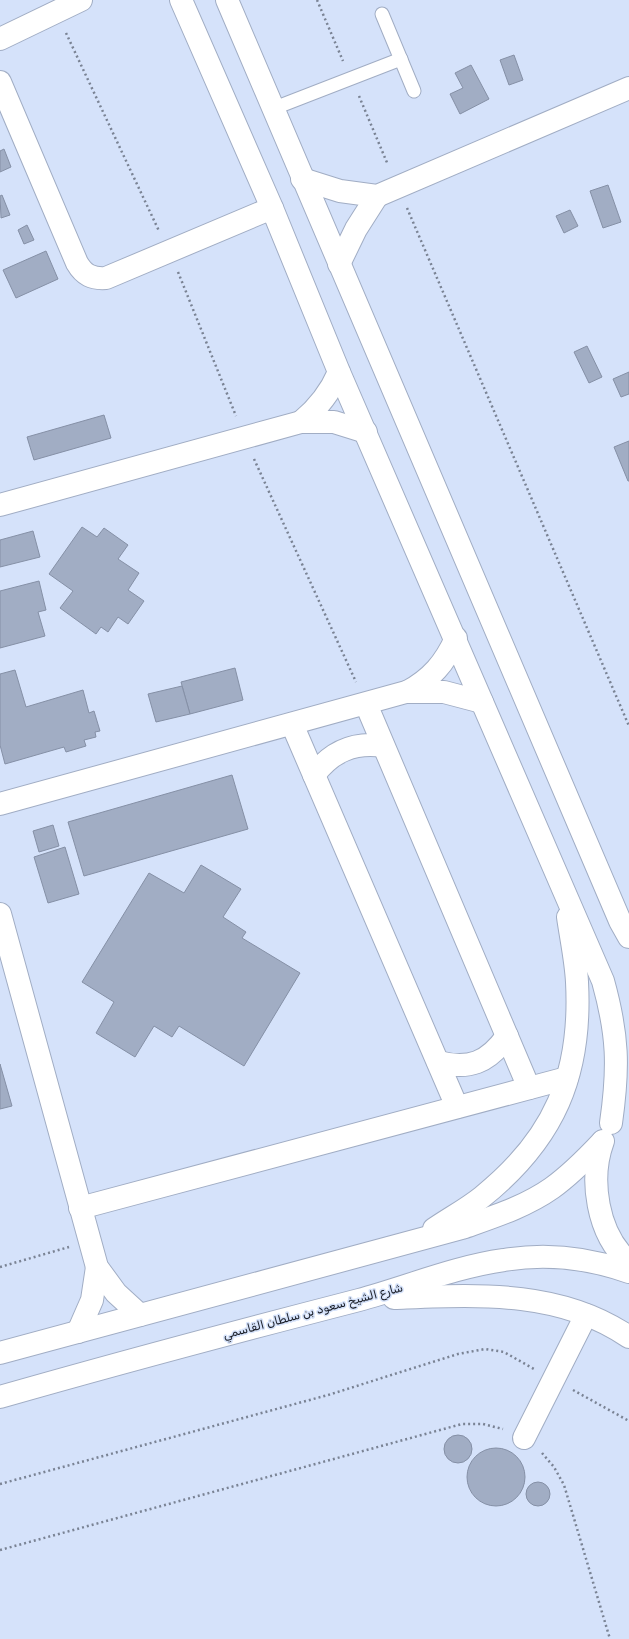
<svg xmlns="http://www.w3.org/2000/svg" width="629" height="1639" viewBox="0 0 629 1639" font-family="Rubik,Vazirmatn,sans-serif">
  <rect width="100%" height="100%" fill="#d5e2fa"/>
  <g fill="#a1adc4" stroke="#8590a6">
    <path d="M 514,55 L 523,80 L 509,85 L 500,60 Z"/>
    <path d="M 471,65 L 489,99 L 460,114 L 450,94 L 463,88 L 455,73 Z"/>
    <path d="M 4,149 L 11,167 L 0,172 L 0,151 Z"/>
    <path d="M 608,185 L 621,222 L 603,228 L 590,191 Z"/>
    <path d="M 2,195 L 10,215 L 1,218 L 0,196 Z"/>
    <path d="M 570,210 L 578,226 L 564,233 L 556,216 Z"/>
    <path d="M 27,225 L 34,240 L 24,244 L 18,230 Z"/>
    <path d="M 46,251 L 58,279 L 16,298 L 3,270 Z"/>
    <path d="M 587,346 L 602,377 L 589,383 L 574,352 Z"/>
    <path d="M 629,372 L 629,394 L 621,397 L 613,379 Z"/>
    <path d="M 104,415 L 111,438 L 34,460 L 27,437 Z"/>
    <path d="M 629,441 L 629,481 L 628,481 L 614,447 Z"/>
    <path d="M 82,527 L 97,537 L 104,528 L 128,545 L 118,559 L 139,573 L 128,590 L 144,601 L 128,624 L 118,617 L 108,632 L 101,627 L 96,634 L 60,608 L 73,591 L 49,574 Z"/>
    <path d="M 33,531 L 40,557 L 0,567 L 0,540 Z"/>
    <path d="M 39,581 L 46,610 L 38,612 L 45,636 L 0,648 L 0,591 Z"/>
    <path d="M 235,668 L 243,700 L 190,714 L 181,682 Z"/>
    <path d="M 15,670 L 26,707 L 83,690 L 89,713 L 94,711 L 100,731 L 95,732 L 96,737 L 84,740 L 86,746 L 66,752 L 64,747 L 5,764 L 0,745 L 0,674 Z"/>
    <path d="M 182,686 L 190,714 L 156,722 L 148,694 Z"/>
    <path d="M 232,775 L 248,829 L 84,876 L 68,822 Z"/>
    <path d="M 53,825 L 59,846 L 39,852 L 33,831 Z"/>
    <path d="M 65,847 L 79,894 L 48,903 L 34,857 Z"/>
    <path d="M 201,865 L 241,889 L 223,917 L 246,932 L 242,938 L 300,973 L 244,1066 L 179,1026 L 172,1037 L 154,1026 L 135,1057 L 96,1033 L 114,1002 L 82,982 L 149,873 L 184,893 Z"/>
    <path d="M 0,1064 L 12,1106 L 0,1109 Z"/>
    <circle cx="458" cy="1449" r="14"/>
    <circle cx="496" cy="1477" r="29"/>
    <circle cx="538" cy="1494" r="12"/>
  </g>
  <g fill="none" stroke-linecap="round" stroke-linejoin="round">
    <defs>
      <g id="service">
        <path d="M 382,14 L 414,91"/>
        <path d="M 272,109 L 401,59"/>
      </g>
      <g id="minor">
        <path d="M 0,39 L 81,0"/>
        <path d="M 0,82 L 77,263 C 84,275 92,279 106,278 L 272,208"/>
        <path d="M 302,179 L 340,191 L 377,196 L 629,88"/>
        <path d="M 339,264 L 356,229 L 377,196"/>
        <path d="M 301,422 C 318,408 330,393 339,372"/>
        <path d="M 0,505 L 301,422 L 334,422 L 366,432"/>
        <path d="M 407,692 C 431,679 445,663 456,638"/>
        <path d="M 366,704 L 529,1088"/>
        <path d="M 292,724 L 457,1107"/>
        <path d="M 314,775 C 332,751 354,742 383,746"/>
        <path d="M 0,804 L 406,692 L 444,692 L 482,702"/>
        <path d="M 0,914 L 97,1267 L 116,1293 L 140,1315"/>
        <path d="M 438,1062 C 469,1070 488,1063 507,1036"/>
        <path d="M 80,1208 L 567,1078"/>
        <path d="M 78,1332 L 92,1300 L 97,1267"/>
        <path d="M 524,1438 L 586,1315"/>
      </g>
      <g id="secondary">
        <path d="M 181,0 L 272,208 L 339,372 L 603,981 C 618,1035 619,1067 611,1123"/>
        <path d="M 227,0 L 620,921 L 629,937"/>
        <path d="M 603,1141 C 589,1179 597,1234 629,1262"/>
        <path d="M 434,1229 C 450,1218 467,1209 482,1197 C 554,1139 582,1075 577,982 C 576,961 571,938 568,917"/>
        <path d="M 394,1298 C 475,1295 559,1289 629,1337"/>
        <path d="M 0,1353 L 462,1228 C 493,1217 525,1207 552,1188 C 570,1175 586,1159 602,1142"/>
        <path d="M 0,1397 C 119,1363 239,1331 359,1300 C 407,1287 454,1267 504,1260 C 545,1253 589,1258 629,1272"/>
      </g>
    </defs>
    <use href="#service" stroke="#a1adc4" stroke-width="15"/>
    <use href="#minor" stroke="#a1adc4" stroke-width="24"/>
    <use href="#secondary" stroke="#a1adc4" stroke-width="24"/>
    <g stroke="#7a8394" stroke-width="2.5" stroke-dasharray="2 3" stroke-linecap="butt">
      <path d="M 317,0 L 343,61"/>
      <path d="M 66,33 L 159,231"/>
      <path d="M 359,96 L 388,165"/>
      <path d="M 407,208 L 629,726"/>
      <path d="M 178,272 L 236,416"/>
      <path d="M 254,459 L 356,682"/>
      <path d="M 0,1267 L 69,1247"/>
      <path d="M 573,1390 L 629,1421"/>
      <path d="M 542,1453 L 554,1467 L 564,1485 L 610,1639"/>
      <path d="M 0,1484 L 328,1395 L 458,1354 L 485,1349 L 504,1352 L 534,1369"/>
      <path d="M 0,1550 L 462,1424 L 483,1424 L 503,1429"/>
    </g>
    <use href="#service" stroke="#fff" stroke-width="13"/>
    <use href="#minor" stroke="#fff" stroke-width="22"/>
    <use href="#secondary" stroke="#fff" stroke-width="22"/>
  </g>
  <g text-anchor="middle" stroke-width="3" stroke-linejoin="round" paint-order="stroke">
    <g font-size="12" fill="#1a1e27" stroke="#d5e2fa">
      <text transform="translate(313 1311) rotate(-15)" y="4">شارع الشيخ سعود بن سلطان القاسمي</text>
    </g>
  </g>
</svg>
